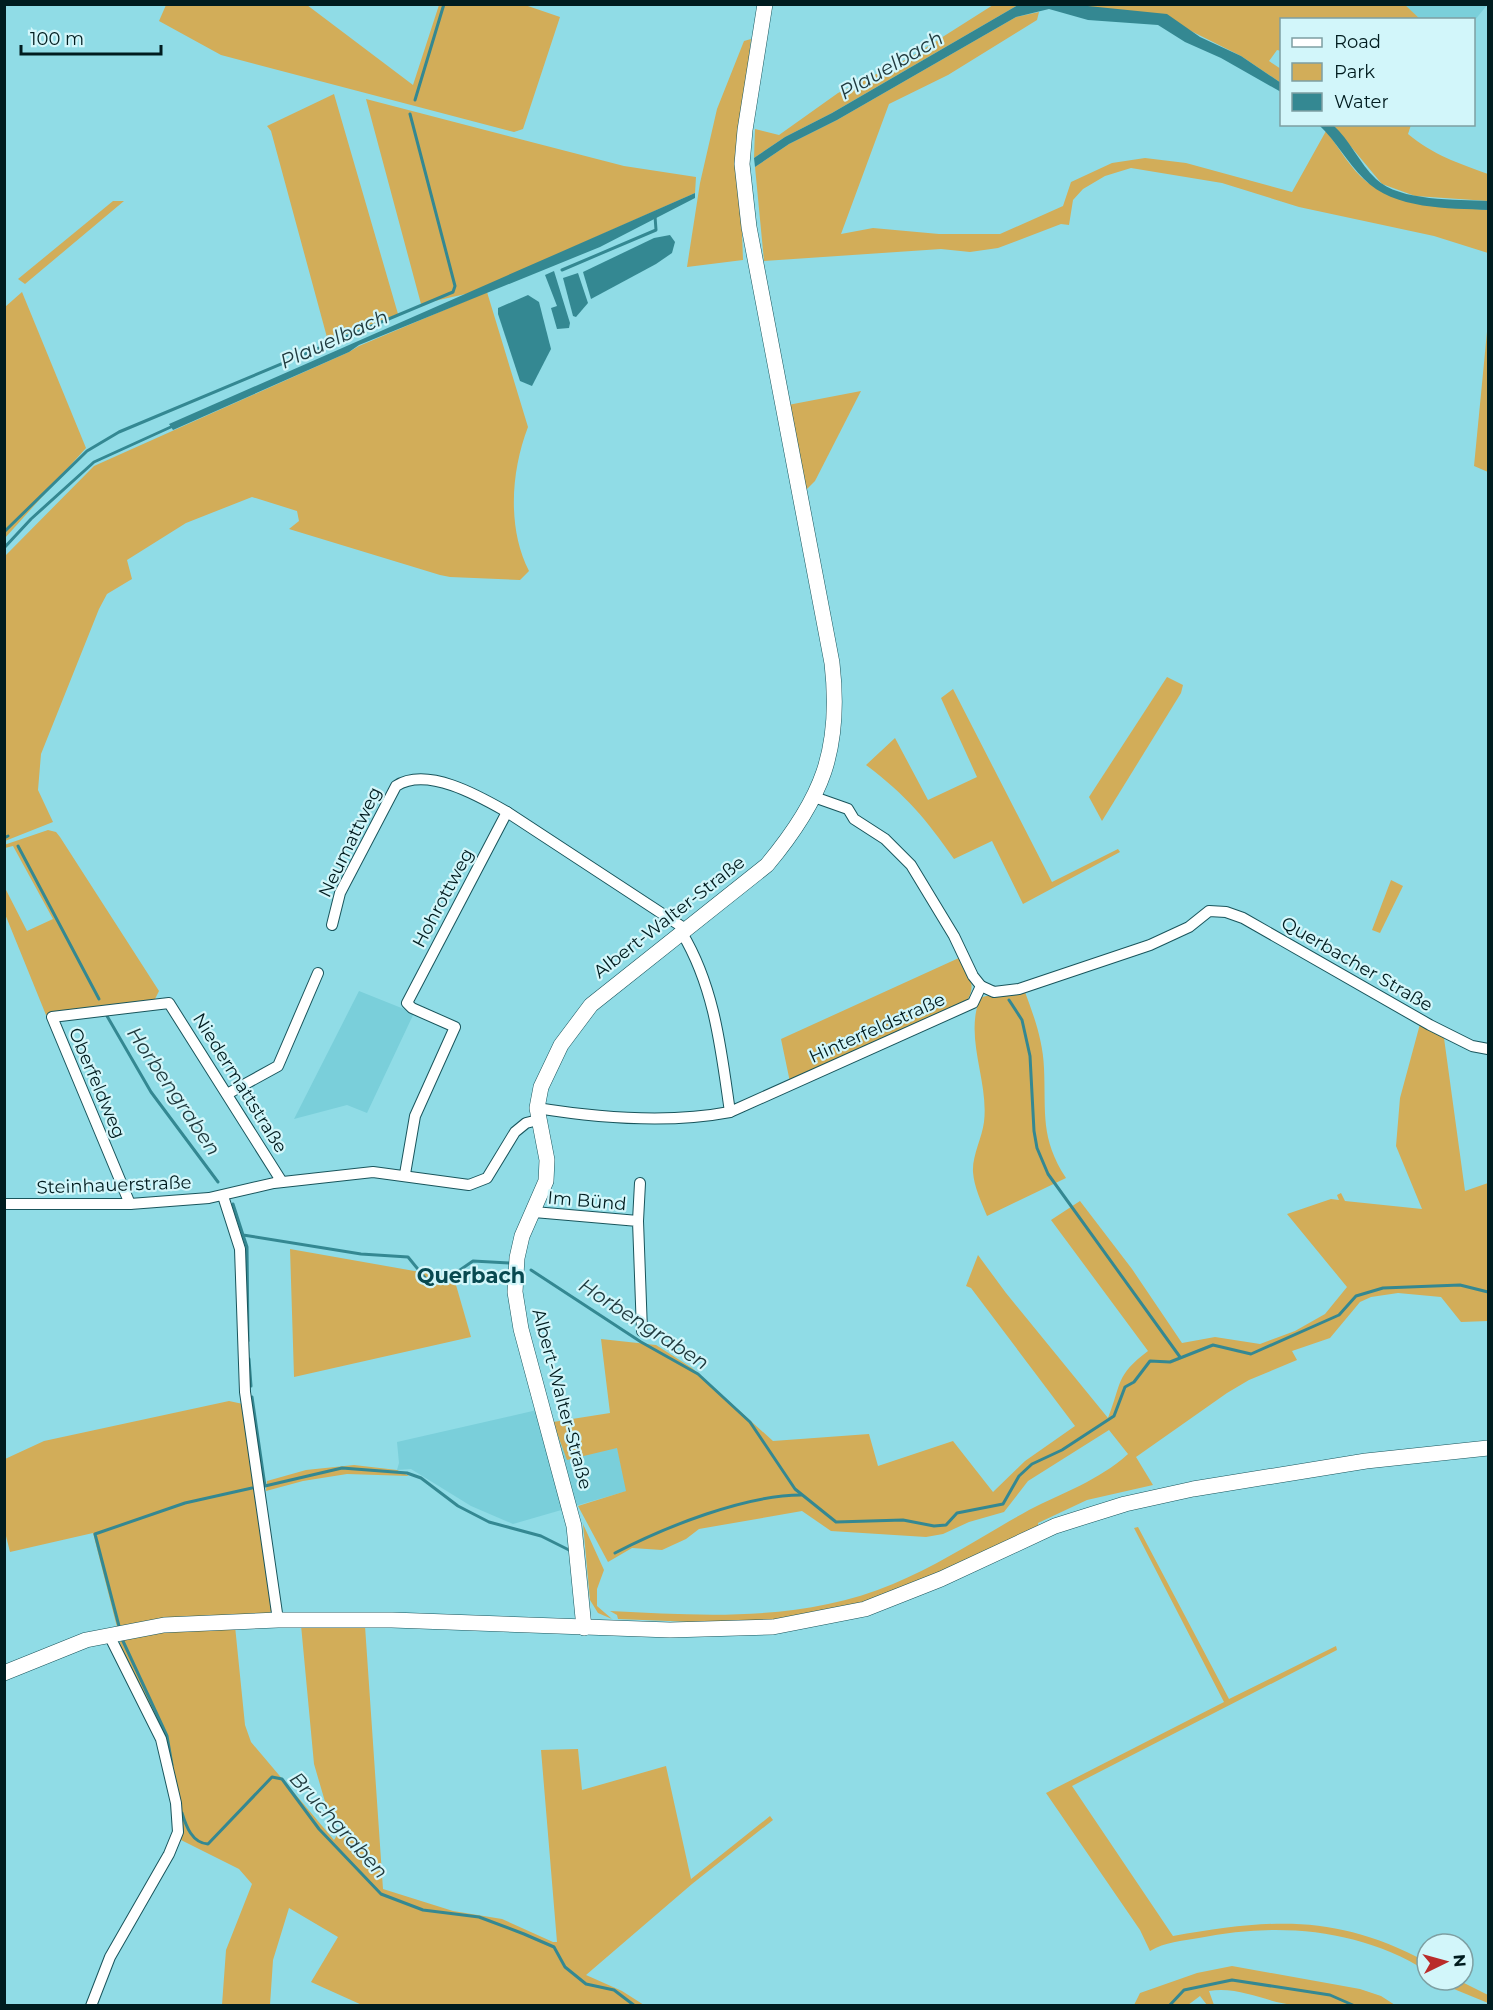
<svg xmlns="http://www.w3.org/2000/svg" width="1493" height="2010" viewBox="0 0 1493 2010" font-family="Montserrat,sans-serif">
  <rect width="100%" height="100%" fill="#90dce6"/>
  <g fill="#7acfda">
    <path d="M 1488,4 L 1474,21 L 1420,19 L 1404,5 Z"/>
    <path d="M 359,991 L 414,1013 L 367,1113 L 347,1105 L 294,1119 Z"/>
    <path d="M 537,1410 L 553,1422 L 617,1447 L 627,1491 L 513,1524 L 471,1506 L 411,1469 L 397,1470 L 399,1463 L 397,1442 Z"/>
  </g>
  <g fill="#d2ad59">
    <path d="M 1404,4 L 1420,19 L 1282,20 L 1281,51 L 1277,50 L 1269,61 L 1281,69 L 1281,83 L 1241,56 L 1187,29 L 1078,5 Z"/>
    <path d="M 166,5 L 307,5 L 413,85 L 439,5 L 525,5 L 560,17 L 523,129 L 514,132 L 221,55 L 159,21 Z"/>
    <path d="M 993,5 L 1018,5 L 832,113 L 785,137 L 754,158 L 755,129 L 779,135 L 838,93 L 911,57 Z"/>
    <path d="M 1039,12 L 1037,20 L 948,75 L 889,104 L 841,234 L 873,228 L 939,234 L 1000,234 L 1063,206 L 1071,182 L 1112,163 L 1145,158 L 1186,163 L 1292,192 L 1326,131 C 1339,147 1350,169 1367,182 C 1394,203 1455,208 1488,210 L 1488,253 L 1434,236 L 1299,207 L 1222,183 L 1131,168 L 1105,176 L 1083,189 L 1073,200 L 1069,225 L 1061,224 L 998,248 L 970,252 L 941,249 L 764,261 L 755,167 L 789,144 L 837,120 L 1016,17 Z"/>
    <path d="M 751,39 L 739,149 L 743,260 L 687,267 L 700,183 L 717,109 L 744,41 Z"/>
    <path d="M 334,94 L 398,314 L 328,341 L 271,131 L 267,126 Z"/>
    <path d="M 366,99 L 624,166 L 696,177 L 695,193 L 470,293 L 421,304 Z"/>
    <path d="M 1333,125 L 1411,125 L 1408,134 C 1433,155 1458,163 1488,174 L 1488,201 L 1415,196 L 1382,184 Z"/>
    <path d="M 113,201 L 124,201 L 25,284 L 18,279 Z"/>
    <path d="M 22,292 L 86,448 L 5,538 L 5,307 Z"/>
    <path d="M 487,292 L 528,427 C 511,471 507,528 529,571 L 520,580 L 450,577 L 440,575 L 289,529 L 299,521 L 297,511 L 252,497 L 186,523 L 127,560 L 132,579 L 107,594 L 99,609 L 41,754 L 38,790 L 53,822 L 5,841 L 5,556 L 94,466 L 349,352 L 359,346 Z"/>
    <path d="M 1487,332 L 1488,334 L 1488,472 L 1474,466 Z"/>
    <path d="M 861,391 L 815,481 L 804,492 L 788,405 Z"/>
    <path d="M 1167,677 L 1183,685 L 1181,693 L 1102,821 L 1089,797 Z"/>
    <path d="M 953,689 L 1052,882 L 1118,849 L 1120,852 L 1023,904 L 992,841 L 954,859 C 926,819 906,795 866,765 L 895,738 L 928,800 L 977,777 L 941,698 Z"/>
    <path d="M 48,830 L 56,832 L 60,837 L 159,991 L 155,999 L 46,1015 L 5,914 L 4,886 L 27,931 L 53,919 L 13,846 L 5,848 L 4,845 Z"/>
    <path d="M 1391,880 L 1403,886 L 1380,933 L 1372,930 Z"/>
    <path d="M 961,957 C 968,973 978,986 966,1002 L 790,1082 L 781,1039 Z"/>
    <path d="M 1025,992 C 1034,1016 1043,1041 1044,1068 C 1046,1113 1040,1138 1066,1178 L 987,1216 C 981,1201 974,1187 973,1172 C 972,1156 982,1138 984,1122 C 989,1081 964,1038 980,998 C 993,993 1010,994 1025,992 Z"/>
    <path d="M 1420,1024 L 1444,1038 L 1465,1191 L 1488,1183 L 1488,1321 L 1461,1322 L 1441,1297 L 1398,1293 L 1371,1297 L 1360,1302 L 1330,1338 L 1292,1351 L 1297,1360 L 1249,1380 L 1227,1393 L 1136,1457 L 1153,1485 L 1087,1500 L 1038,1523 L 1039,1528 L 952,1569 L 852,1607 L 767,1622 L 718,1623 L 618,1619 L 617,1615 L 610,1611 C 706,1616 802,1622 893,1584 C 941,1564 984,1535 1029,1510 C 1064,1492 1098,1481 1128,1454 L 1109,1430 L 1028,1481 L 1004,1512 L 969,1522 L 943,1534 L 926,1537 L 831,1531 L 802,1511 L 699,1529 L 686,1539 L 662,1550 L 632,1548 L 608,1562 L 578,1506 L 626,1491 L 617,1448 L 567,1460 L 553,1422 L 610,1413 L 601,1339 L 656,1345 L 692,1368 L 773,1441 L 869,1434 L 878,1466 L 953,1441 L 993,1492 L 1025,1461 L 1075,1426 L 971,1288 L 966,1286 L 978,1255 L 1006,1293 L 1108,1418 C 1122,1383 1115,1376 1148,1351 L 1051,1220 L 1080,1201 L 1132,1269 L 1182,1343 L 1215,1337 L 1260,1344 L 1295,1331 L 1325,1314 L 1347,1287 L 1287,1214 L 1331,1199 L 1339,1200 L 1337,1195 L 1341,1193 L 1345,1201 L 1422,1209 L 1396,1146 L 1400,1098 Z"/>
    <path d="M 290,1249 L 454,1278 L 471,1337 L 294,1377 Z"/>
    <path d="M 229,1401 L 243,1404 L 272,1610 L 268,1615 L 117,1627 L 93,1533 L 10,1552 L 5,1532 L 5,1459 L 44,1441 Z"/>
    <path d="M 354,1465 L 397,1470 L 409,1476 L 347,1474 L 303,1481 L 266,1491 L 267,1481 L 306,1470 Z"/>
    <path d="M 583,1524 L 604,1570 L 597,1589 L 597,1606 L 612,1619 L 598,1613 L 590,1600 Z"/>
    <path d="M 1138,1527 L 1229,1699 L 1336,1646 L 1337,1650 L 1072,1786 L 1173,1936 C 1272,1919 1335,1913 1427,1962 L 1427,1971 C 1359,1928 1276,1922 1199,1938 C 1182,1941 1165,1942 1150,1951 L 1140,1930 L 1046,1793 L 1224,1702 L 1134,1528 Z"/>
    <path d="M 301,1625 L 365,1626 L 383,1889 L 453,1911 L 502,1919 L 553,1942 L 557,1942 L 541,1750 L 578,1749 L 582,1790 L 666,1766 L 691,1879 L 770,1816 L 773,1820 L 692,1884 L 586,1975 L 622,1991 L 644,2005 L 362,2005 L 311,1982 L 338,1937 L 289,1908 L 273,1960 L 270,2005 L 222,2005 L 226,1950 L 252,1884 L 239,1869 L 181,1840 L 181,1824 L 166,1744 L 121,1652 L 120,1642 L 125,1636 L 235,1626 L 245,1725 L 251,1742 L 334,1840 L 343,1826 L 326,1805 L 314,1764 Z"/>
    <path d="M 1232,1966 L 1360,1989 L 1381,1996 L 1395,2005 C 1362,2006 1329,2008 1296,2005 C 1266,2003 1241,1986 1209,1991 L 1214,2005 L 1207,2005 L 1200,1996 L 1188,2005 L 1134,2005 L 1140,1993 L 1197,1973 Z"/>
    <path d="M 1440,1980 L 1458,1980 L 1488,1995 L 1488,2003 L 1449,1987 Z"/>
  </g>
  <g fill="#348892">
    <path d="M 1018,5 L 1078,5 L 1167,14 L 1200,37 L 1241,56 L 1281,83 L 1281,92 L 1221,58 L 1185,42 L 1158,25 L 1088,20 L 1049,9 L 1016,17 L 837,120 L 789,144 L 755,167 L 754,158 L 785,137 L 832,113 Z"/>
    <path d="M 1319,125 L 1333,125 C 1350,140 1359,163 1376,179 C 1400,202 1457,199 1488,201 L 1488,210 C 1449,208 1394,210 1364,179 C 1347,162 1336,141 1319,125 Z"/>
    <path d="M 695,193 L 695,198 L 600,247 L 359,345 L 349,352 L 173,430 L 169,424 Z"/>
    <path d="M 670,235 L 675,242 L 672,253 L 656,264 L 591,299 L 583,272 L 654,238 Z"/>
    <path d="M 554,271 L 570,323 L 569,328 L 557,329 L 551,308 L 557,306 L 545,275 Z"/>
    <path d="M 578,273 L 588,303 L 576,317 L 573,316 L 563,278 Z"/>
    <path d="M 528,295 L 539,302 L 551,349 L 532,386 L 520,381 L 498,314 L 498,308 Z"/>
  </g>
  <g fill="none" stroke-linecap="round" stroke-linejoin="round">
    <g stroke="#348892" stroke-width="3">
      <path d="M 415,100 L 444,4"/>
      <path d="M 562,270 L 656,230 L 655,216"/>
      <path d="M 4,532 L 87,451 L 119,432 L 453,292 L 455,286 L 410,114"/>
      <path d="M 4,548 L 31,519 L 94,462 L 173,426"/>
      <path d="M 4,838 L 8,836"/>
      <path d="M 18,846 L 99,999"/>
      <path d="M 1009,1000 L 1022,1020 L 1030,1056 L 1034,1131 L 1037,1148 L 1048,1174 L 1180,1357"/>
      <path d="M 107,1016 L 151,1092 L 218,1182"/>
      <path d="M 233,1204 L 243,1235 L 361,1254 L 408,1257 L 426,1279 L 444,1281 L 473,1261 L 509,1263"/>
      <path d="M 243,1235 L 247,1247 L 248,1341"/>
      <path d="M 531,1270 L 641,1342 L 698,1374 L 750,1422 L 795,1489 L 836,1522 L 903,1520 L 934,1526 L 946,1525 L 957,1513 L 1003,1504 L 1019,1476 L 1032,1464 L 1062,1450 L 1114,1416 L 1125,1387 L 1134,1382 L 1150,1361 L 1170,1362 L 1213,1345 L 1251,1354 L 1339,1315 L 1356,1296 L 1383,1288 L 1460,1285 L 1488,1292"/>
      <path d="M 249,1359 L 251,1386"/>
      <path d="M 252,1397 L 265,1486 L 342,1468 L 407,1473 L 421,1478 L 458,1506 L 489,1522 L 541,1536 L 571,1551"/>
      <path d="M 615,1553 C 665,1527 745,1495 801,1495"/>
      <path d="M 120,1630 L 95,1534 L 185,1503 L 252,1488"/>
      <path d="M 122,1639 L 167,1736 L 172,1765"/>
      <path d="M 182,1813 C 186,1826 192,1843 208,1844 L 272,1777 L 282,1779 L 319,1829 L 381,1894 L 423,1910 L 479,1917 L 524,1934 L 554,1947 L 565,1967 L 586,1984 L 614,1990 L 635,2006"/>
      <path d="M 1169,2006 L 1184,1990 L 1232,1980 L 1330,1995 L 1355,2006"/>
    </g>
    <defs>
      <g id="street">
        <path d="M 814,797 L 848,809 L 854,819 L 885,839 L 911,865 L 954,936 L 973,976 L 981,986 L 994,992 L 1019,989 L 1150,945 L 1189,927 L 1209,911 L 1226,912 L 1243,918 L 1430,1025 L 1472,1046 L 1488,1049"/>
        <path d="M 332,925 L 340,893 L 396,786 C 427,766 479,796 507,812"/>
        <path d="M 682,933 C 715,988 721,1050 730,1112"/>
        <path d="M 229,1093 L 278,1066 L 318,973"/>
        <path d="M 537,1108 C 599,1118 667,1124 730,1112 L 973,1003 L 981,986"/>
        <path d="M 405,1174 L 415,1116 L 455,1027 L 412,1008 L 407,1003 L 507,812 L 687,930"/>
        <path d="M 223,1196 L 240,1249 L 245,1392 L 278,1620"/>
        <path d="M 4,1204 L 130,1204 L 209,1198 L 274,1183 L 373,1172 L 469,1185 L 487,1178 L 515,1132 L 526,1123 L 538,1120"/>
        <path d="M 130,1204 L 52,1017 L 169,1003 L 282,1182"/>
        <path d="M 534,1212 L 638,1221 L 642,1331"/>
        <path d="M 638,1221 L 640,1183"/>
        <path d="M 91,2006 L 110,1957 L 169,1854 L 178,1832 L 176,1803 L 161,1739 L 109,1635"/>
      </g>
      <g id="secondary">
        <path d="M 584,1628 L 574,1526 L 521,1329 L 515,1292 L 517,1258 L 522,1236 L 546,1181 L 547,1160 L 537,1108 L 541,1087 L 561,1045 L 591,1005 L 767,865 C 822,799 842,750 832,663 L 749,227 L 742,164 L 745,130 L 765,4"/>
        <path d="M 4,1673 L 86,1640 L 164,1625 L 278,1620 L 392,1620 L 670,1630 L 773,1627 L 865,1609 L 941,1579 L 1055,1526 L 1125,1504 L 1193,1489 L 1366,1461 L 1488,1448"/>
      </g>
    </defs>
    <use href="#street" stroke="#19555c" stroke-width="12"/>
    <use href="#secondary" stroke="#19555c" stroke-width="16"/>
    <use href="#street" stroke="#fff" stroke-width="10"/>
    <use href="#secondary" stroke="#fff" stroke-width="15"/>
  </g>
  <g text-anchor="middle" stroke-width="4.5" stroke-linejoin="round" paint-order="stroke">
    <g font-size="18" fill="#001c1f" stroke="#d2f6fa">
      <text transform="translate(350 842) rotate(-64)" y="6">Neumattweg</text>
      <text transform="translate(443 898) rotate(-62)" y="6">Hohrottweg</text>
      <text transform="translate(669 917) rotate(-38)" y="6">Albert-Walter-Straße</text>
      <text transform="translate(1357 964) rotate(30)" y="6">Querbacher Straße</text>
      <text transform="translate(877 1028) rotate(-24)" y="6">Hinterfeldstraße</text>
      <text transform="translate(97 1083) rotate(67)" y="6">Oberfeldweg</text>
      <text transform="translate(240 1083) rotate(58)" y="6">Niedermattstraße</text>
      <text transform="translate(114 1185) rotate(-2)" y="6">Steinhauerstraße</text>
      <text transform="translate(587 1201) rotate(5)" y="6">Im Bünd</text>
      <text transform="translate(562 1399) rotate(75)" y="6">Albert-Walter-Straße</text>
    </g>
    <g font-size="20" font-style="italic" fill="#203a3e" stroke="#d2f6fa">
      <text transform="translate(891 65) rotate(-30)" y="7">Plauelbach</text>
      <text transform="translate(334 339) rotate(-24)" y="7">Plauelbach</text>
      <text transform="translate(174 1091) rotate(56)" y="7">Horbengraben</text>
      <text transform="translate(644 1324) rotate(33)" y="7">Horbengraben</text>
      <text transform="translate(339 1825) rotate(48)" y="7">Bruchgraben</text>
    </g>
    <g font-size="21" font-weight="bold" fill="#074950" stroke="#d2f6fa">
      <text x="471" y="1283">Querbach</text>
    </g>
  </g>
  <rect width="1493" height="2010" fill="none" stroke="#001c1f" stroke-width="12"/>
  <rect x="1280" y="18" width="195" height="108" fill="#d2f6fa" stroke="#7e9fa2" stroke-width="1.5"/>
  <rect x="1292" y="38" width="30" height="9" fill="#ffffff" stroke="#7e9fa2" stroke-width="1.5"/>
  <text x="1334" y="48" font-size="18" fill="#001c1f">Road</text>
  <rect x="1292" y="63" width="30" height="18" fill="#d2ad59" stroke="#7e9fa2" stroke-width="1.5"/>
  <text x="1334" y="78" font-size="18" fill="#001c1f">Park</text>
  <rect x="1292" y="93" width="30" height="18" fill="#348892" stroke="#7e9fa2" stroke-width="1.5"/>
  <text x="1334" y="108" font-size="18" fill="#001c1f">Water</text>
  <g transform="translate(1445 1962) rotate(85)"><circle r="28" fill="#d2f6fa" stroke="#7e9fa2" stroke-width="1.5"/>
  <path d="M0-4.5L10 22L0 15L-10 22Z" fill="#ba2b2a"/>
  <text y="-9" font-size="16" font-weight="bold" text-anchor="middle" fill="#001c1f">N</text>
  </g>
  <path d="M21 45v9h140v-9" fill="none" stroke="#001c1f" stroke-width="3"/>
  <text x="30" y="45" font-size="18" fill="#001c1f" stroke="#d2f6fa" stroke-width="4.5" paint-order="stroke">100 m</text>
</svg>
